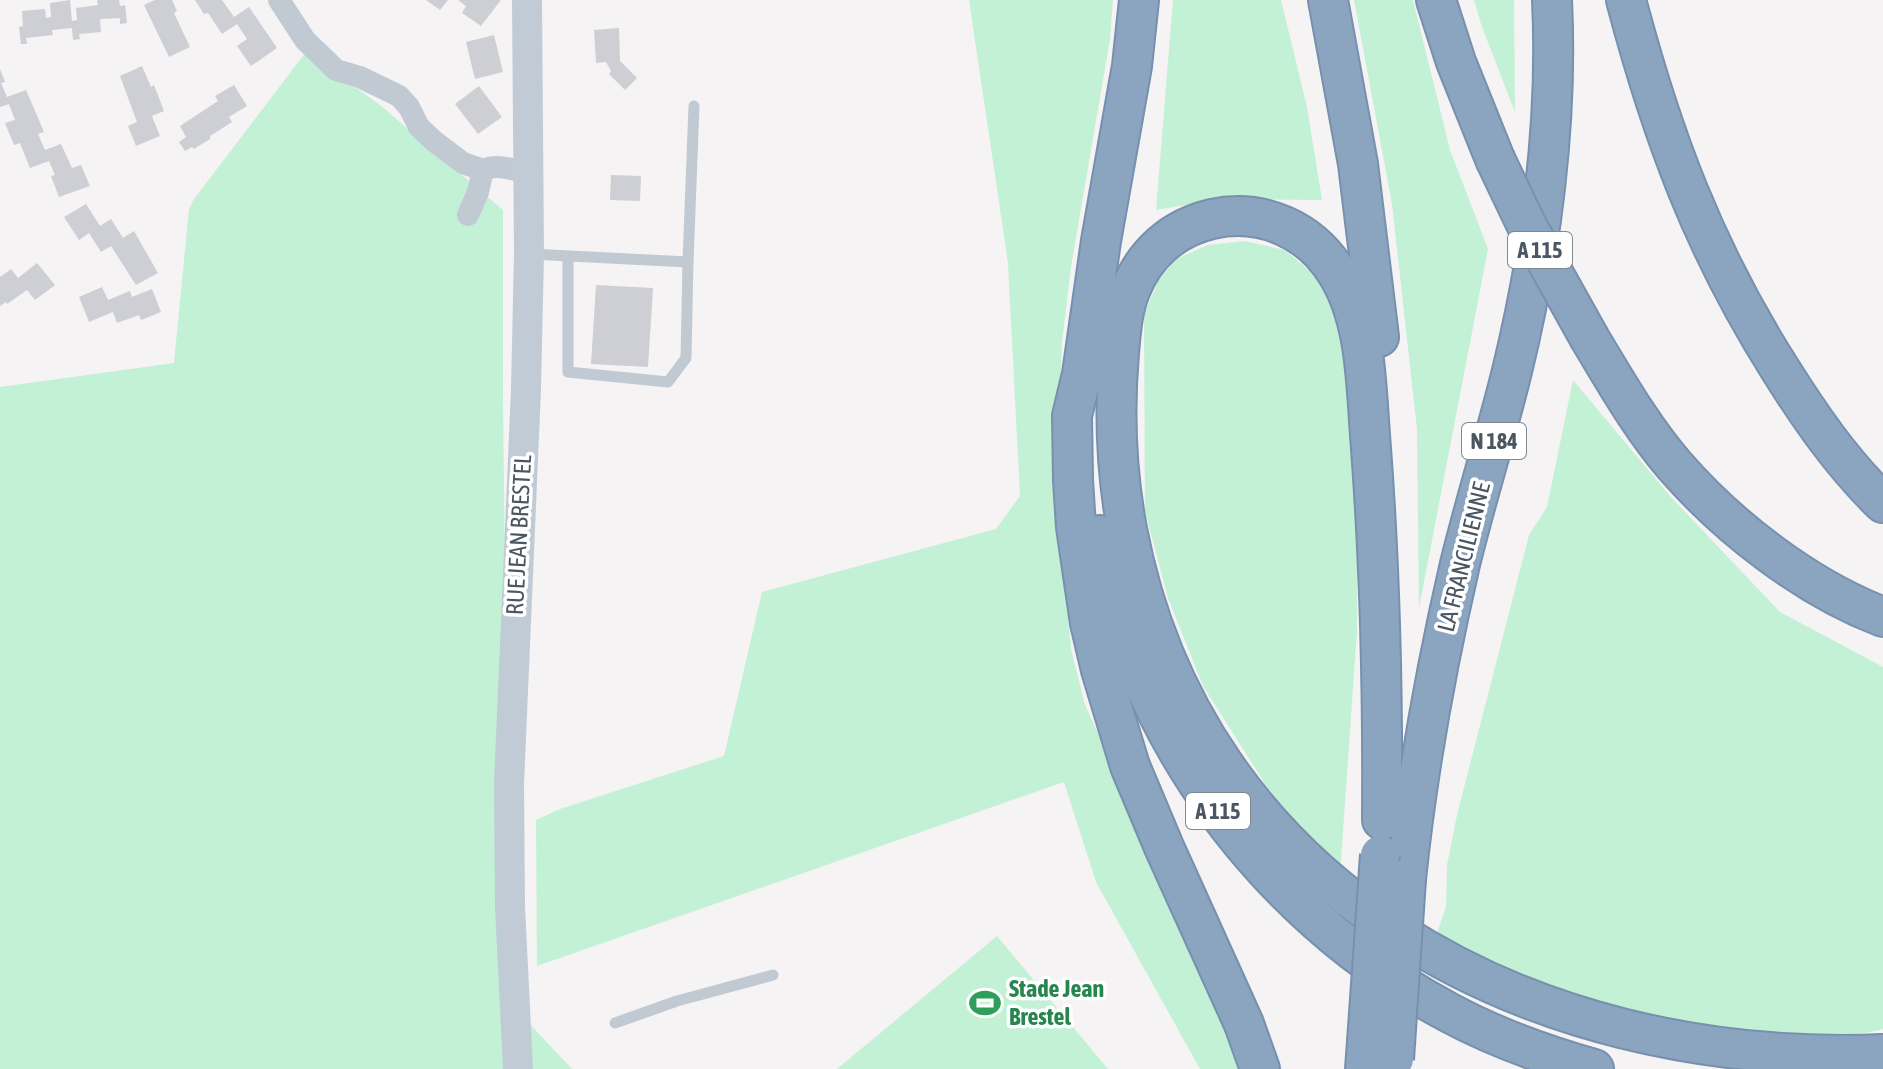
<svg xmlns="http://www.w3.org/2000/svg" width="1883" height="1069" viewBox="0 0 1883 1069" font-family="'Asap Condensed',sans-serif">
  <rect width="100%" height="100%" fill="#f5f3f3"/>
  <g fill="#c3f1d5">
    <path d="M 969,0 L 1113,0 L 1110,39 L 1071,267 L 1062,342 L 1059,418 L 1062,544 L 1071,649 L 1085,705 L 1117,774 L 1245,1069 L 1200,1069 L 1096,882 L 1064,782 L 537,966 L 536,820 L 560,809 L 724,756 L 762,592 L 996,529 L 1020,496 L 1008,263 Z"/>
    <path d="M 1173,0 L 1281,0 L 1307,107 L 1322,200 L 1222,199 L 1156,210 Z"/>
    <path d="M 1354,0 L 1413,0 L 1450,150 L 1488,249 L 1419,608 L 1417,429 L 1392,204 Z"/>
    <path d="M 1474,0 L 1514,0 L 1515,112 L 1482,27 Z"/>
    <path d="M 306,52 L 380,105 L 503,210 L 503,402 L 510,1003 L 572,1069 L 0,1069 L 0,387 L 174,363 L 189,209 L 194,199 Z"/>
    <path d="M 1245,241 L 1285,250 L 1312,273 L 1334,305 L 1357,443 L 1357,631 L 1340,874 L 1269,790 L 1203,686 L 1168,598 L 1145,511 L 1144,315 L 1158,281 L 1176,259 L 1208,245 Z"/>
    <path d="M 1573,380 L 1670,496 L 1780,612 L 1883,667 L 1883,1029 L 1866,1033 L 1764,1039 L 1621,1018 L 1435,939 L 1446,907 L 1447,865 L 1457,815 L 1529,535 L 1547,507 Z"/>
    <path d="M 997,936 L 1108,1069 L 837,1069 Z"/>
  </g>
  <g fill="#cdcfd5">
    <path d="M 70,0 L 72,21 L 77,20 L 76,8 L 98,5 L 97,0 L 119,0 L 120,6 L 125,5 L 127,23 L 120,24 L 120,18 L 100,19 L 101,32 L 79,34 L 80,39 L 73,40 L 72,28 L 52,30 L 53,35 L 26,38 L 27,44 L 21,44 L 19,27 L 23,26 L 22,11 L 45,9 L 46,18 L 51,17 L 50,3 Z"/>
    <path d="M 155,0 L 172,0 L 177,11 L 174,13 L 190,47 L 169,57 L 144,5 Z"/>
    <path d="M 195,0 L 222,0 L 234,17 L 249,7 L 277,48 L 251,66 L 237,46 L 247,39 L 237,24 L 222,34 L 208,13 L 204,14 Z"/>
    <path d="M 426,0 L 448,0 L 440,10 Z"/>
    <path d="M 458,0 L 501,0 L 481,26 L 462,13 L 466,6 Z"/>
    <path d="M 619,28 L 620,61 L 637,78 L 625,90 L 609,74 L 611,71 L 606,62 L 596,63 L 594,30 Z"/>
    <path d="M 494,35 L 503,72 L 475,79 L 466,42 Z"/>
    <path d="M 142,66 L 151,87 L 154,85 L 164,111 L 152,116 L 160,136 L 136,146 L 128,126 L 137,122 L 120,76 Z"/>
    <path d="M 0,69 L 5,82 L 1,83 L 7,97 L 26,90 L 44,132 L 38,134 L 45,150 L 61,144 L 72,168 L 81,165 L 90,186 L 59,197 L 51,176 L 55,175 L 49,161 L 30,168 L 20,143 L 14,145 L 5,123 L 15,120 L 9,104 L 0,107 Z"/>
    <path d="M 234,85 L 247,106 L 229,117 L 232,122 L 210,136 L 210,139 L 194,149 L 192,147 L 185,151 L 179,142 L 186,137 L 180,126 L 218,101 L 215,96 Z"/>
    <path d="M 479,86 L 502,117 L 478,134 L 455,104 Z"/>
    <path d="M 611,175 L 641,176 L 640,201 L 610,200 Z"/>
    <path d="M 86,204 L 100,226 L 111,219 L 123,238 L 134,231 L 158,273 L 136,285 L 111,246 L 101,252 L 89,233 L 79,240 L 64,217 Z"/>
    <path d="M 37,263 L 55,285 L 35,300 L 27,290 L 7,304 L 6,302 L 0,306 L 0,277 L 11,269 L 18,278 Z"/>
    <path d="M 596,285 L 653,288 L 648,367 L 591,364 Z"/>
    <path d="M 102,287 L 108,300 L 130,291 L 132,297 L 152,289 L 161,312 L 141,320 L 139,315 L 117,323 L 113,312 L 89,322 L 79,297 Z"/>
  </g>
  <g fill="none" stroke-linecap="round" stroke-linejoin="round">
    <defs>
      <g id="highway">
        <path d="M 1139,0 L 1132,66 L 1101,241 L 1082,374 L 1072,416 L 1073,480 L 1076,527 L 1090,623 L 1101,670 L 1130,766 L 1164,847 L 1244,1024 L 1260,1069"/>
        <path d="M 1328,0 L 1358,164 L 1379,337"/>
        <path d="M 1436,0 L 1456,62 L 1495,159"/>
        <path d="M 1626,0 C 1662,136 1704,249 1780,369 C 1810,417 1842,463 1883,503"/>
        <path d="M 1590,339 C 1616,382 1642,428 1675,466 C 1729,528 1807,588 1883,617"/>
        <path d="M 1099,535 C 1109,583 1121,629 1140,674 C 1200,817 1311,939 1448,1012 C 1494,1037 1544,1055 1594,1069"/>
        <path d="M 1382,820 C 1383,692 1380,563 1370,435 C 1366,382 1366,319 1337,273 C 1311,230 1262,208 1212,219 C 1173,228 1144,254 1130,291 C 1122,311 1121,332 1119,353 C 1114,412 1116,470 1127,529 C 1195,887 1525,1069 1883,1054"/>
        <path d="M 1406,879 C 1417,773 1436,668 1460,564 C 1476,499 1496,436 1512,371 C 1541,253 1558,122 1552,0"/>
        <path d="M 1365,1069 L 1367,1042"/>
      </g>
    </defs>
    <use href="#highway" stroke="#7690ad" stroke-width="42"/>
    <g stroke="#c1cad2" stroke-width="11">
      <path d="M 530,254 L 688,262 L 686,358 L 668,382 L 568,372 L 568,256"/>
      <path d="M 688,262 L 694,106"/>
      <path d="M 615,1023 L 677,1001 L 773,975"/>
    </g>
    <g stroke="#c1cad2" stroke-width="22">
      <path d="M 279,0 L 305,40 L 336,70 L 360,77 L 399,96 L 409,107 L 419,127 L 434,141 L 463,163 L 483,170"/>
      <path d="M 468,215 L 478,192 L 483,170 C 498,163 514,170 529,174"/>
    </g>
    <path stroke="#c1cbd6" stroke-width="30" d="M 518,1069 L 510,907 L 509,784 L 526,389 L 529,254 L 527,0"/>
    <use href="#highway" stroke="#8ba5c1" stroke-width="38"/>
    <defs>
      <g id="highway-bridge">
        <path d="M 1495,159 L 1527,226 L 1590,339"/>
        <path d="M 1367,1042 L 1380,855"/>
        <path d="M 1394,1059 L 1406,879"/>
      </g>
    </defs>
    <use href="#highway-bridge" stroke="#7690ad" stroke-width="42" stroke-linecap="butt"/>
    <use href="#highway-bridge" stroke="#8ba5c1" stroke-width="38"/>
  </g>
  <defs>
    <symbol id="stadium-bare" viewBox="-9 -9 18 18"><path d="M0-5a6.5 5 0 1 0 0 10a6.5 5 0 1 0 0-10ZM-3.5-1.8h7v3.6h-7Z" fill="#2e9e5b" stroke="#fff" stroke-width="2.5" paint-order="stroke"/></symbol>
  </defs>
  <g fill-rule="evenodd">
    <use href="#stadium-bare" x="963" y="981" width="44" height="44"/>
  </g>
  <g text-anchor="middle" stroke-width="7" stroke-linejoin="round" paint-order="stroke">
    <g fill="#fff" stroke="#808990" stroke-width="2">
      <rect x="1508" y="232" width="64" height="36" rx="6"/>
      <rect x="1462" y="423" width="64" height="36" rx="6"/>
      <rect x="1186" y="793" width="64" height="36" rx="6"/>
    </g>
    <g font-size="22" font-weight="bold" fill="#4a5661">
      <text x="1540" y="258">A 115</text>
      <text x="1494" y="449">N 184</text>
      <text x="1218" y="819">A 115</text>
    </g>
    <g font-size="24" fill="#4a5661" stroke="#fff">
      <text transform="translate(519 535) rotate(-87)" y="8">RUE JEAN BRESTEL</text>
      <text transform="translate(1464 557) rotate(-76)" y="8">LA FRANCILIENNE</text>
    </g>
    <g font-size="24" font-weight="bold" fill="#27864d" stroke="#fff" text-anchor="start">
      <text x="1009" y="997">Stade Jean<tspan x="1009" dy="28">Brestel</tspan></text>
    </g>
  </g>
</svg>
